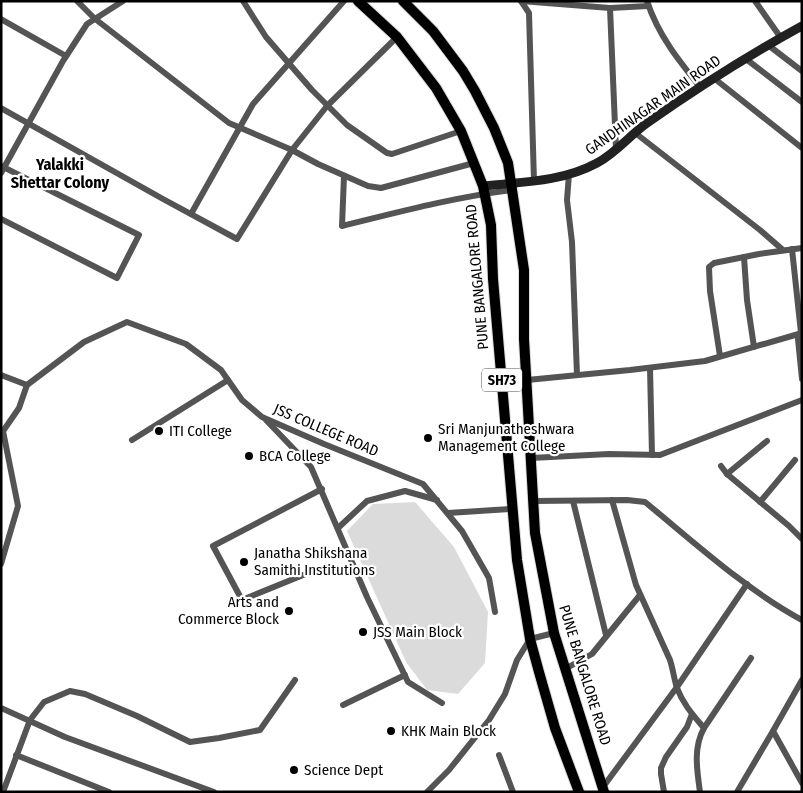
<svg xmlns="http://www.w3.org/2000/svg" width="803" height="793" viewBox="0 0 803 793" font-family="'Fira Sans Condensed',sans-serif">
  <rect width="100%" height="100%" fill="#fff"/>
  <path fill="#dbdbdb" d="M 415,502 L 454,547 L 488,612 L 485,663 L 458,694 L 427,690 L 406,662 L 347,531 L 373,504 Z"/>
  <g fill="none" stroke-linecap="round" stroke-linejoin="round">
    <defs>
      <g id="primary">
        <path d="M 358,1 L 397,37 L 436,88 L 461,131 L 483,186 L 491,225 L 493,279 L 517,560 L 530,639 L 539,672 L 555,728 L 579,792"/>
        <path d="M 403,1 L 433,31 L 463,71 L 475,91 L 494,128 L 508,163 L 524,270 L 524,339 L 535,533 L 554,633 L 604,792"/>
      </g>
    </defs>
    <use href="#primary" stroke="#dbdbdb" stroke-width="12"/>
    <g stroke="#545454" stroke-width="6">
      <path d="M 77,1 L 94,18 L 229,123 L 292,150 L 318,164 L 368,186 L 381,188 L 474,163"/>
      <path d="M 243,1 L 266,37 L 312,90 L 347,125 L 387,153 L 392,154 L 461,131"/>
      <path d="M 521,1 L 529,13 L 534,181"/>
      <path d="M 521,1 L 610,8 L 648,6"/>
      <path d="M 647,1 C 658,35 679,61 701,88"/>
      <path d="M 755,1 L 781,38"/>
      <path d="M 610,8 L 616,149"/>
      <path d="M 1,19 L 66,56"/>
      <path d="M 768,45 L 802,71"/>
      <path d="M 746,59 L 802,102"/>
      <path d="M 715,79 L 802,148"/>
      <path d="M 1,108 L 163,199 L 237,239 L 292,150 L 327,106 L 397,37"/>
      <path d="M 634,132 L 760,230 L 783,250"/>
      <path d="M 1,166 L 139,235 L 117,278 L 1,219"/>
      <path d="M 1,173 L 63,61 L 87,24 L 123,1"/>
      <path d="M 569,174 L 567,200 L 572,242 L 577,375"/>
      <path d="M 344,176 L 342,226 C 399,212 455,197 512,190"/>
      <path d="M 191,214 L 253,104 L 344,1"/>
      <path d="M 792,249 L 801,333 L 798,339 L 802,379"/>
      <path d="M 744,257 L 747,300 L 754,347"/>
      <path d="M 720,356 L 710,291 L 709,267 L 714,263 L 759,254 L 802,248"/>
      <path d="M 650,368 L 652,455"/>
      <path d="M 1,375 L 27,385 L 84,342 L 127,322 L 186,344 L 221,370 L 242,400 L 262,417 L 324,444 L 423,484 L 462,531 L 489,578 L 495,612"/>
      <path d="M 527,380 L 630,370 L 705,361 L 802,333"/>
      <path d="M 266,420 L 311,467 L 367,597 L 408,682 L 442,703"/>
      <path d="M 1,434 L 19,408 L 27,385"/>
      <path d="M 132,440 L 228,380"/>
      <path d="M 531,458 L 609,454 L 660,455 L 802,400"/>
      <path d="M 721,466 L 727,474 L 789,526 L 802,539"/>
      <path d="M 727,474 L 767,441"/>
      <path d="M 612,500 L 636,585 L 670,660 C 673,669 674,679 677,688 C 683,704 693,715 704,728 C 693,748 697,770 700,792"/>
      <path d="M 534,501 L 627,500 L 645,502 C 695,543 745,589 802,620"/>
      <path d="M 573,501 L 606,635"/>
      <path d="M 760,502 L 795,460"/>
      <path d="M 448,513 L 511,509"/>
      <path d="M 338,528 L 367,501 L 405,491 L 437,500"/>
      <path d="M 1,564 L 18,506 L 3,431"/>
      <path d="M 313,571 L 242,600 L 213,546 L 322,489"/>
      <path d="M 565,669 L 592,654 L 640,595"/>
      <path d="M 802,680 L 773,731 L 802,783"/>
      <path d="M 343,705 L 405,675"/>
      <path d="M 1,708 L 65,737 L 214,792"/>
      <path d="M 704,728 L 751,658"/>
      <path d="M 16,755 L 109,792"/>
      <path d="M 499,755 L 513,792"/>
      <path d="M 603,787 L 677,687 L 747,584"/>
      <path d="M 3,792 L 30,720 L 44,702 L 70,691 L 85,694 L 137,716 L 190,742 L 219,738 L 260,730 L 295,680"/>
      <path d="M 427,792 L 449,770 L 489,720 L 505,694 L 517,660 L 530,639 L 554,633"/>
      <path d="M 664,792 L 661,774 L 661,768 L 666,757 L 687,727 L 692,714"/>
      <path d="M 737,792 L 773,731"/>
    </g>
    <path stroke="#212121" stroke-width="9" d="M 483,186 C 522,182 562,182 597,163 C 616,153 630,135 647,123 C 697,88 749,55 802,26"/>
    <use href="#primary" stroke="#000" stroke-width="10"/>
  </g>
  <g fill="#000" stroke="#fff" stroke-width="2">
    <circle cx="159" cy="431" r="5"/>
    <circle cx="428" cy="438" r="5"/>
    <circle cx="249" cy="456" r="5"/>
    <circle cx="244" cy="562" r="5"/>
    <circle cx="289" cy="611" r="5"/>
    <circle cx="363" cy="632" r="5"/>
    <circle cx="391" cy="731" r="5"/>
    <circle cx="294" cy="770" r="5"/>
  </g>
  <g text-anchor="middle" stroke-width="4.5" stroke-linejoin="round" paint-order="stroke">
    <rect fill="#fff" stroke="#4c4c4c" stroke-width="1" x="482" y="368.5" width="40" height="23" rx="4"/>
    <g font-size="14" font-weight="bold" fill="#000">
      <text x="502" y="385">SH73</text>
    </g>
    <g font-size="15" fill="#000" stroke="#fff">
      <text transform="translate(653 105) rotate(-35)" y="5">GANDHINAGAR MAIN ROAD</text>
      <text transform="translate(477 277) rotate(-95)" y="5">PUNE BANGALORE ROAD</text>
      <text transform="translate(326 430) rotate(23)" y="5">JSS COLLEGE ROAD</text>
      <text transform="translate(585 675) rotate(73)" y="5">PUNE BANGALORE ROAD</text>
    </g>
    <g font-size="15" fill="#000" stroke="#fff" text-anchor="start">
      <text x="438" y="434">Sri Manjunatheshwara<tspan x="438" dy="17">Management College</tspan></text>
      <text x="169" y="436">ITI College</text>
      <text x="259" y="461">BCA College</text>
      <text x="254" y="558">Janatha Shikshana<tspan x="254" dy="17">Samithi Institutions</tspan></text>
      <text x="279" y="607" text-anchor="end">Arts and<tspan x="279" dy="17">Commerce Block</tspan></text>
      <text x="373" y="637">JSS Main Block</text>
      <text x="401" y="736">KHK Main Block</text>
      <text x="304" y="775">Science Dept</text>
    </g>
    <g font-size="16" font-weight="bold" fill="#000" stroke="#fff">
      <text x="60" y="170">Yalakki<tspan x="60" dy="18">Shettar Colony</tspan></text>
    </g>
  </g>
  <rect width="803" height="793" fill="none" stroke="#000000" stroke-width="5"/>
</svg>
